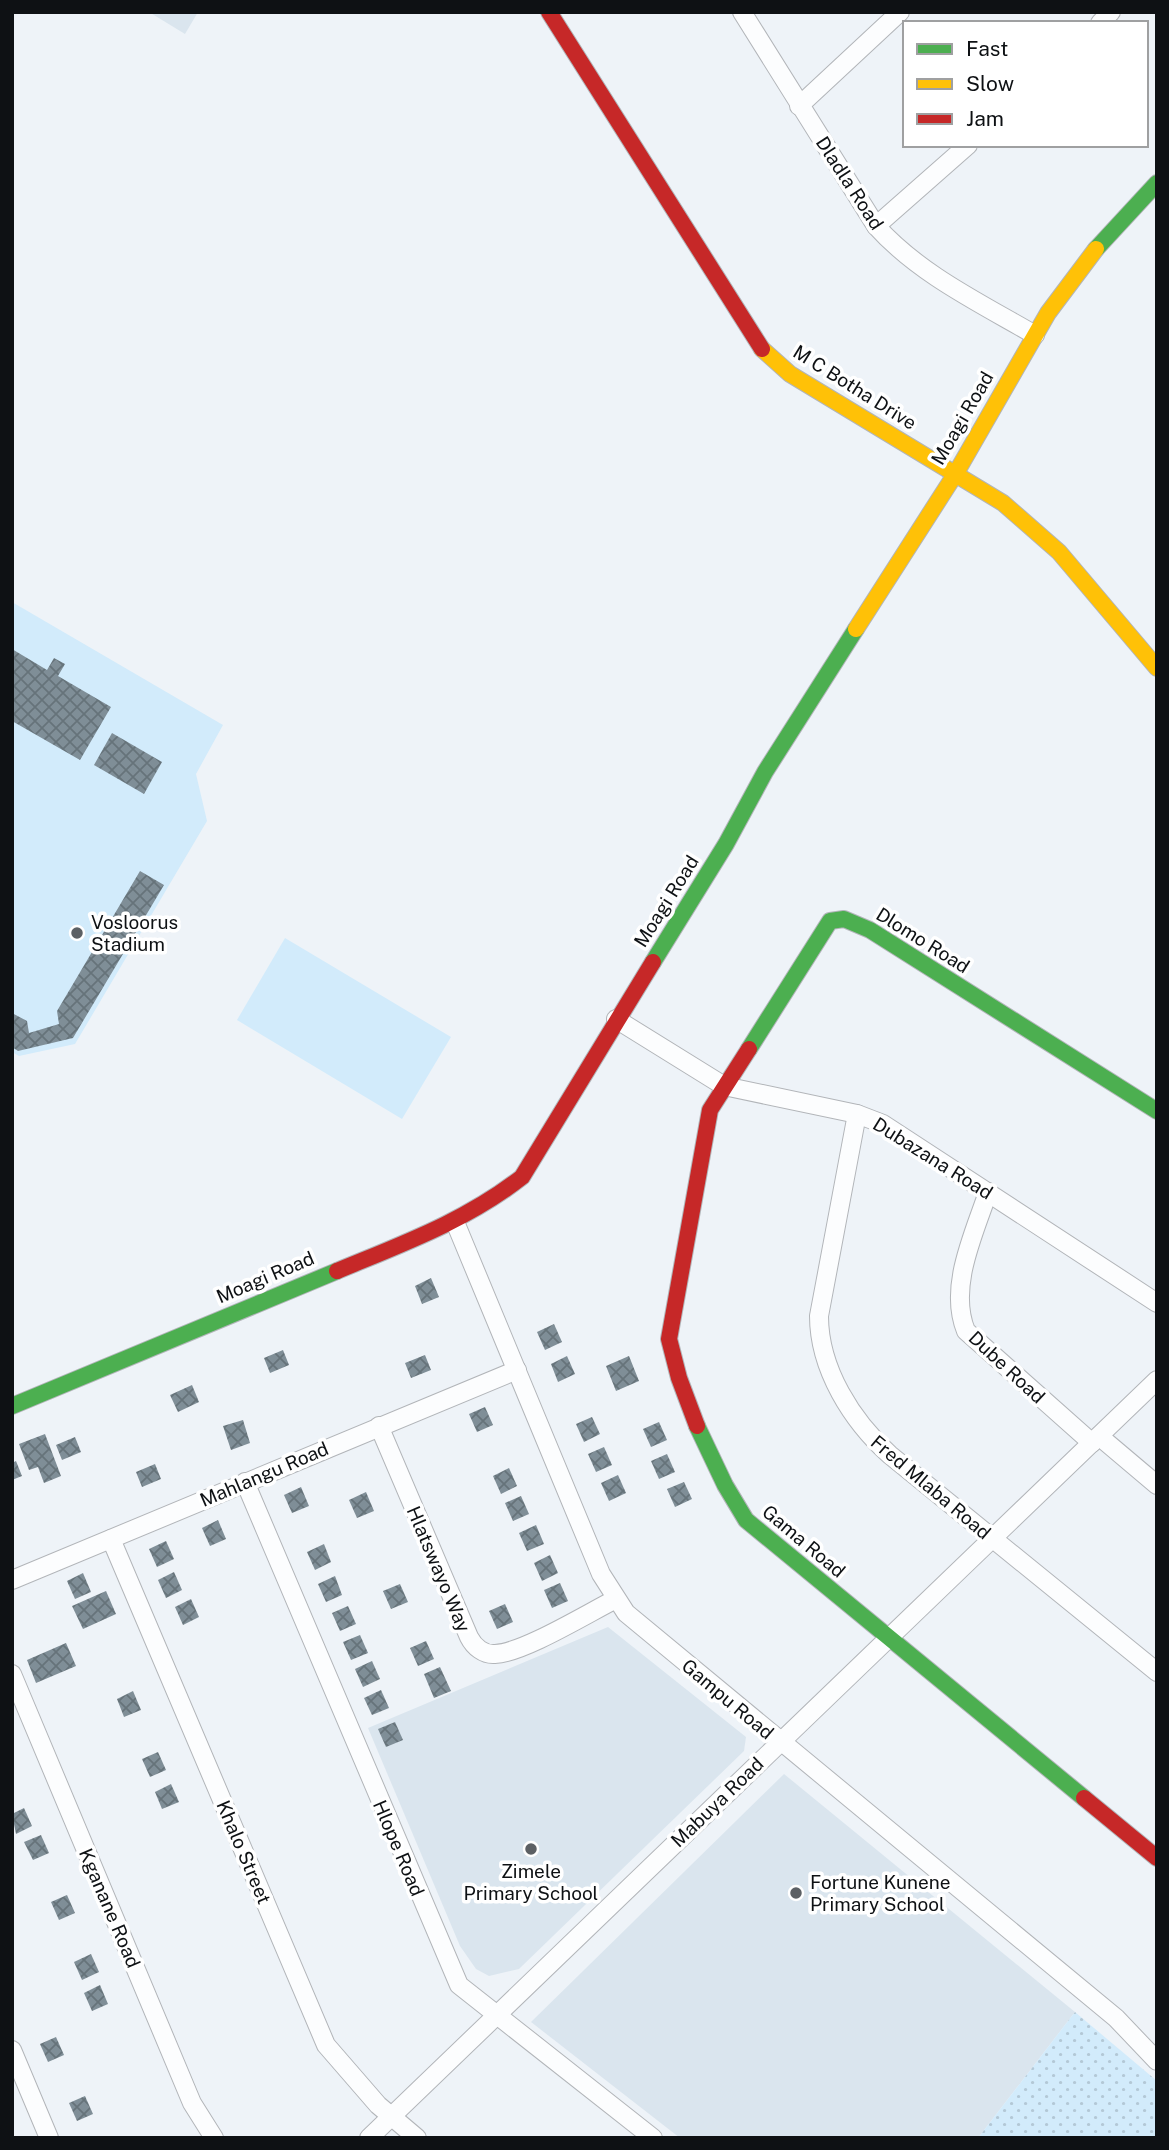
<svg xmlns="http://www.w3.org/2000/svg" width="1169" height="2150" viewBox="0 0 1169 2150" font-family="'Public Sans',sans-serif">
  <defs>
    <pattern id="grass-dots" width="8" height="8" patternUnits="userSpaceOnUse" patternTransform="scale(1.75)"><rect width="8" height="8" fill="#d2ebfb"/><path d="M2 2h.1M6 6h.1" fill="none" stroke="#b3c8d6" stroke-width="1.8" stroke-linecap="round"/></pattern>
    <pattern id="building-cross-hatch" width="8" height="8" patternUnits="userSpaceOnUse" patternTransform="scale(1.75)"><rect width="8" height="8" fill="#7f8e97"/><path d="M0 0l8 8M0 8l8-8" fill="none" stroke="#66737a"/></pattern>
  </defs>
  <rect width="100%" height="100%" fill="#eef3f8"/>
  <g fill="#dae5ee">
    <path d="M 149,12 L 198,12 L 185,34 Z"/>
    <path d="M 608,1627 L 746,1737 L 744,1751 L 519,1969 L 489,1976 L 476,1969 L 460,1946 L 368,1728 Z"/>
    <path d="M 784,1774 L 1075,2012 L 978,2138 L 680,2138 L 531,2022 Z"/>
  </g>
  <path fill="url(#grass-dots)" d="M 1075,2012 L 1157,2081 L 1157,2138 L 978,2138 Z"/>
  <g fill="#d2ebfb">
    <path d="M 12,602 L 223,725 L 196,774 L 207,821 L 75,1044 L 19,1056 L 12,1052 Z"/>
    <path d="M 285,938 L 451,1037 L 402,1119 L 237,1020 Z"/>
  </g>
  <g fill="url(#building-cross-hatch)">
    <path d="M 12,649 L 47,670 L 54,658 L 65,664 L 58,676 L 111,707 L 80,760 L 12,721 Z"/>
    <path d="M 112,733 L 162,762 L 144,794 L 94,765 Z"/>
    <path d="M 140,871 L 164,885 L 73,1038 L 18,1051 L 12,1047 L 12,1013 L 27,1021 L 29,1033 L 59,1024 L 57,1011 Z"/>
    <path d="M 431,1278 L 439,1297 L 422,1304 L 415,1286 Z"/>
    <path d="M 554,1324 L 562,1342 L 545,1350 L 537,1332 Z"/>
    <path d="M 283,1350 L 289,1365 L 270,1373 L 264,1358 Z"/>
    <path d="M 425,1355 L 431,1370 L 411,1378 L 405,1363 Z"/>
    <path d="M 567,1356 L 575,1374 L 558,1382 L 551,1364 Z"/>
    <path d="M 629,1356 L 639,1381 L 616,1391 L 606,1366 Z"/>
    <path d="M 192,1385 L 199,1402 L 178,1412 L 170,1395 Z"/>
    <path d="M 485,1407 L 493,1425 L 477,1432 L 469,1414 Z"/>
    <path d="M 592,1417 L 600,1434 L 584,1442 L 576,1424 Z"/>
    <path d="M 243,1420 L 250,1443 L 231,1450 L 223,1426 Z"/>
    <path d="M 659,1422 L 667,1440 L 651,1447 L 643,1429 Z"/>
    <path d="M 45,1434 L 61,1476 L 44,1483 L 38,1467 L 29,1470 L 19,1444 Z"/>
    <path d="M 75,1437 L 81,1452 L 62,1460 L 56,1445 Z"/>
    <path d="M 604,1447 L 612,1465 L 596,1472 L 588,1454 Z"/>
    <path d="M 667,1454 L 675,1472 L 659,1479 L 651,1461 Z"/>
    <path d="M 16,1461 L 22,1476 L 12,1480 L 12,1463 Z"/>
    <path d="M 155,1464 L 161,1479 L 142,1487 L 136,1472 Z"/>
    <path d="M 509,1468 L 517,1486 L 501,1494 L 493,1476 Z"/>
    <path d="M 618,1475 L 626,1493 L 609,1501 L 601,1483 Z"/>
    <path d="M 684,1482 L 692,1499 L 675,1507 L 667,1489 Z"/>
    <path d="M 301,1487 L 309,1506 L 292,1513 L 284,1495 Z"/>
    <path d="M 366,1492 L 374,1511 L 357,1518 L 349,1500 Z"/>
    <path d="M 521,1496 L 529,1514 L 513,1521 L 505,1503 Z"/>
    <path d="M 218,1520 L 226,1539 L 210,1546 L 202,1528 Z"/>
    <path d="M 536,1525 L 544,1544 L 527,1551 L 519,1533 Z"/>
    <path d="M 166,1541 L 174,1559 L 157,1567 L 149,1549 Z"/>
    <path d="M 324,1544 L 331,1562 L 315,1570 L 307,1552 Z"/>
    <path d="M 550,1555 L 558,1573 L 542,1581 L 534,1563 Z"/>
    <path d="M 174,1572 L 182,1590 L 166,1598 L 158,1580 Z"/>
    <path d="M 83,1573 L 91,1592 L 75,1599 L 67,1581 Z"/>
    <path d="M 335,1576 L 342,1595 L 326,1602 L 318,1584 Z"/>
    <path d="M 560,1583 L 568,1601 L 552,1608 L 544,1590 Z"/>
    <path d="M 400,1584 L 408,1602 L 391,1609 L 383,1591 Z"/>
    <path d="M 106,1591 L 116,1614 L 83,1629 L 72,1606 Z"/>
    <path d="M 191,1599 L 199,1617 L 183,1625 L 175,1607 Z"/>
    <path d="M 505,1604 L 513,1622 L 497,1629 L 489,1611 Z"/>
    <path d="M 348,1606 L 356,1624 L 340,1631 L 332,1613 Z"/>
    <path d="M 360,1635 L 368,1653 L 351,1660 L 343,1642 Z"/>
    <path d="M 426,1641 L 434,1659 L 418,1666 L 410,1648 Z"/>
    <path d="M 66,1643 L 76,1666 L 36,1683 L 27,1660 Z"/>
    <path d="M 372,1661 L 380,1679 L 363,1687 L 355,1669 Z"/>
    <path d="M 440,1667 L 451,1691 L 434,1698 L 424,1674 Z"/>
    <path d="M 381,1690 L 389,1708 L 372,1715 L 364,1698 Z"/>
    <path d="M 133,1691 L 141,1710 L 124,1717 L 117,1699 Z"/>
    <path d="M 395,1722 L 403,1740 L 386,1747 L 378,1729 Z"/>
    <path d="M 158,1752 L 166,1770 L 150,1777 L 142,1759 Z"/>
    <path d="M 171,1784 L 179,1802 L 162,1809 L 155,1792 Z"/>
    <path d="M 24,1808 L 32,1826 L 16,1834 L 12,1814 Z"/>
    <path d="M 41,1835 L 49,1853 L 33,1860 L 24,1842 Z"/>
    <path d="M 67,1895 L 75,1913 L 59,1920 L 51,1902 Z"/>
    <path d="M 91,1954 L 99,1972 L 82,1980 L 74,1962 Z"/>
    <path d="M 100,1985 L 108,2004 L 92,2011 L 84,1993 Z"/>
    <path d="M 56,2037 L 64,2055 L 48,2062 L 40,2044 Z"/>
    <path d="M 85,2096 L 93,2114 L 77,2121 L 69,2103 Z"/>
  </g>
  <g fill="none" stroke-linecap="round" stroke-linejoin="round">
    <defs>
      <g id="street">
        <path d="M 742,12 L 876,226 C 919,274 980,303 1035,335"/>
        <path d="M 1100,23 L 1111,12"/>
        <path d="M 799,106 L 900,12"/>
        <path d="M 876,226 L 968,145"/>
        <path d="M 616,1019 L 724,1086 L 857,1114 L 883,1124 L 1157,1303"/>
        <path d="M 857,1114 L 819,1316 C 819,1369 852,1421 890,1455 L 1157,1672"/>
        <path d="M 988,1192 C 974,1234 948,1287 966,1331 L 1092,1443"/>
        <path d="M 455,1222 L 601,1574 L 626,1613 L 1116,2018 L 1157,2061"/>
        <path d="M 379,1426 L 469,1637 C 474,1647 484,1655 495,1654 C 523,1653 588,1613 616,1599"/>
        <path d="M 1099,1436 L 1157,1485"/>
        <path d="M 245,1482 L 459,1985 L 653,2138"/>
        <path d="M 111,1539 L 326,2045 L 378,2105 L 417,2138"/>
        <path d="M 12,1580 L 517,1370"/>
        <path d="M 12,1674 L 192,2103 L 214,2138"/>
        <path d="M 12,2050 L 49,2138"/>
        <path d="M 369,2138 L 1157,1380"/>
      </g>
      <g id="fast">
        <path d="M 1096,249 L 1157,183"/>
        <path d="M 653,962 L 726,844 L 765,772 L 856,629"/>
        <path d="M 749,1049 L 830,921 L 844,919 L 870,930 L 1157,1111"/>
        <path d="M 12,1406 L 337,1271"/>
        <path d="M 697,1426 L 725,1485 L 746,1520 L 1084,1798"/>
      </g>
      <g id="slow">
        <path d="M 762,349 L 790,374 L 1003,503 L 1059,552 L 1157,668"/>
        <path d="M 856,629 L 956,473 L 1048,313 L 1096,249"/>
      </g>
      <g id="jam">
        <path d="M 549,12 L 762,349"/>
        <path d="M 337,1271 C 402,1244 466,1221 522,1177 L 653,962"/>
        <path d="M 697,1426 L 679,1378 L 669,1339 L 710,1110 L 749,1049"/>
        <path d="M 1084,1798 L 1157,1858"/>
      </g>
    </defs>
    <use href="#street" stroke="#b2b5b9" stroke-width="20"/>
    <use href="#fast" stroke="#b2b5b9" stroke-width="18"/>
    <use href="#slow" stroke="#b2b5b9" stroke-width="18"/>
    <use href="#jam" stroke="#b2b5b9" stroke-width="18"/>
    <use href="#street" stroke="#fcfdfe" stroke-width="18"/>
    <use href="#fast" stroke="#4caf50" stroke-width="16"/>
    <use href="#slow" stroke="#ffc107" stroke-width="16"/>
    <use href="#jam" stroke="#c62828" stroke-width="16"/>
  </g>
  <g fill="#5c6064" stroke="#fff" stroke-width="2.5">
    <circle cx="77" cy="933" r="7"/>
    <circle cx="531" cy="1849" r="7"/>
    <circle cx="796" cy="1893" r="7"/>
  </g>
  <g text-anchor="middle" stroke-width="7" stroke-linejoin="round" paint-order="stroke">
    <g font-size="19" fill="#0e1114" stroke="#fff">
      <text transform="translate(850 183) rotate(57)" y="7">Dladla Road</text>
      <text transform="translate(855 387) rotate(32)" y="7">M C Botha Drive</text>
      <text transform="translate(962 418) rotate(-60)" y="7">Moagi Road</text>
      <text transform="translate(666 901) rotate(-58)" y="7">Moagi Road</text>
      <text transform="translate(923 940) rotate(32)" y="7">Dlomo Road</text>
      <text transform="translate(933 1158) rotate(32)" y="7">Dubazana Road</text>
      <text transform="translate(265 1277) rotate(-23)" y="7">Moagi Road</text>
      <text transform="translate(1007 1367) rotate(43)" y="7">Dube Road</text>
      <text transform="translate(264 1474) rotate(-23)" y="7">Mahlangu Road</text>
      <text transform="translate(931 1487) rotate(40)" y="7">Fred Mlaba Road</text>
      <text transform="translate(804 1541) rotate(40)" y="7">Gama Road</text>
      <text transform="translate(439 1569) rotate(67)" y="7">Hlatswayo Way</text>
      <text transform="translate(728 1699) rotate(40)" y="7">Gampu Road</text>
      <text transform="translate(717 1802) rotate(-44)" y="7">Mabuya Road</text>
      <text transform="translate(399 1848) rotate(67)" y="7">Hlope Road</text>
      <text transform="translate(244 1852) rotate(67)" y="7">Khalo Street</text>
      <text transform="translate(110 1908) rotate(67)" y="7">Kganane Road</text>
    </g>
    <g font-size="19" fill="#0e1114" stroke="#fff" text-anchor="start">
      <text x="91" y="929">Vosloorus<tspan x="91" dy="22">Stadium</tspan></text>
      <text x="531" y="1878" text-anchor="middle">Zimele<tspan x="531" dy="22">Primary School</tspan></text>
      <text x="810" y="1889">Fortune Kunene<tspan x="810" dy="22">Primary School</tspan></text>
    </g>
  </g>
  <rect width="1169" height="2150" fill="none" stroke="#0e1114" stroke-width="28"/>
  <rect x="903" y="21" width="245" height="126" fill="#ffffff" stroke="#9fa0a1" stroke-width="2"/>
  <rect x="917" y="44" width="35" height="10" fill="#4caf50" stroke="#9fa0a1" stroke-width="2"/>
  <text x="966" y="56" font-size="21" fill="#0e1114">Fast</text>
  <rect x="917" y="79" width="35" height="10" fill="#ffc107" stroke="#9fa0a1" stroke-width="2"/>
  <text x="966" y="91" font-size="21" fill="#0e1114">Slow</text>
  <rect x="917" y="114" width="35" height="10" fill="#c62828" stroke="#9fa0a1" stroke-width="2"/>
  <text x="966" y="126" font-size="21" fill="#0e1114">Jam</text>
</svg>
